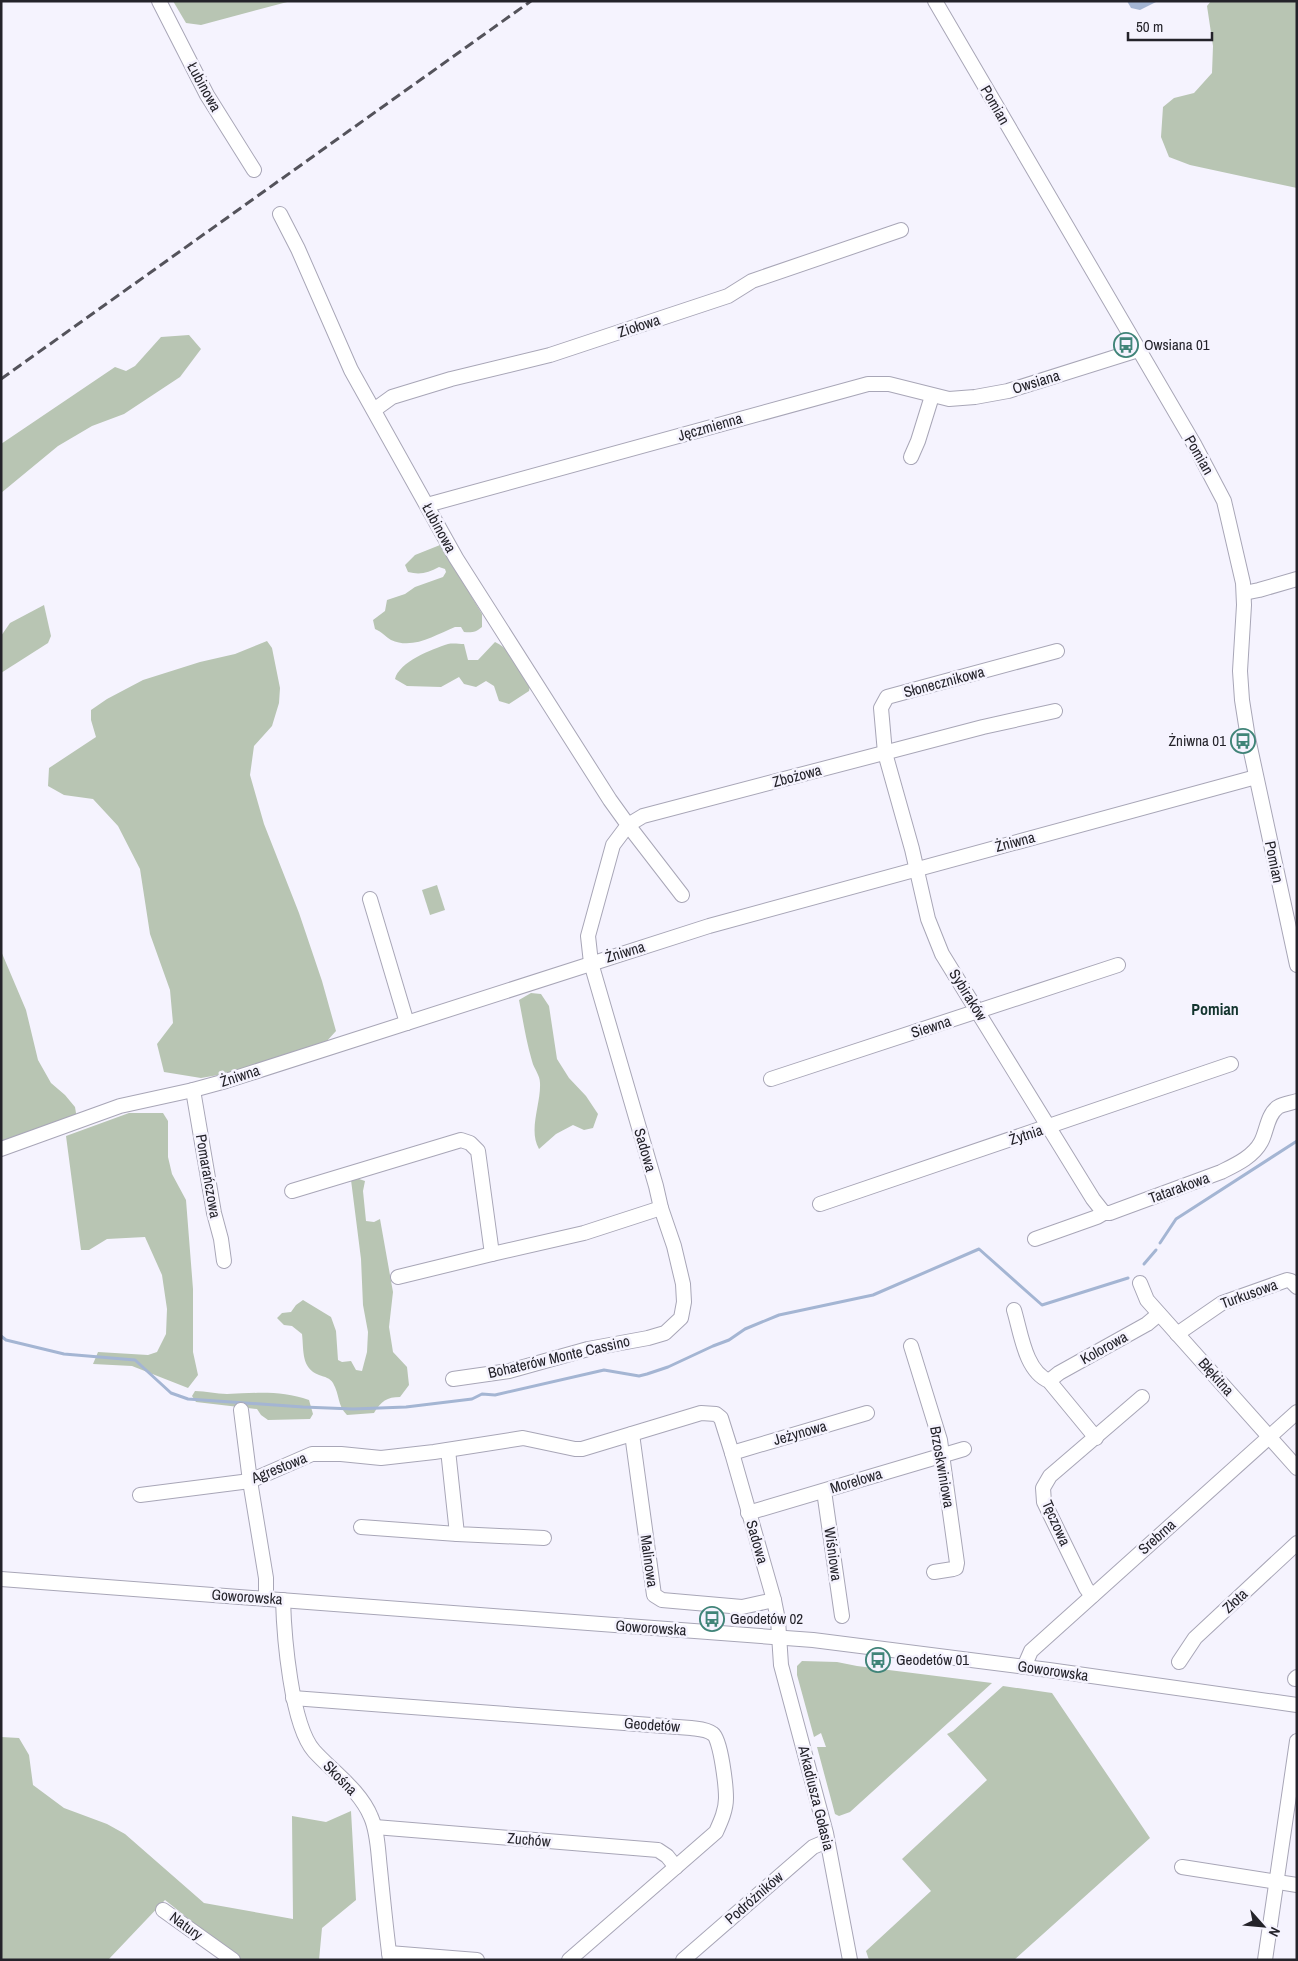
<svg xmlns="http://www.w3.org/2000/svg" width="1298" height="1961" viewBox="0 0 1298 1961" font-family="'Archivo Narrow',sans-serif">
  <rect width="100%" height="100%" fill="#f5f3fe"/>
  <g fill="#b8c5b3">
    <path d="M 173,1 L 291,1 L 201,25 L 186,23 Z"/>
    <path d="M 1211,1 L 1297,1 L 1297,188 L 1190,165 L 1169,157 L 1161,137 L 1163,107 L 1174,98 L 1194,93 L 1212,73 L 1213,46 L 1207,6 Z"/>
    <path d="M 189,335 L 201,349 L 180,377 L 124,414 L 92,426 L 58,446 L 1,493 L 1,444 L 115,367 L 126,371 L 135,366 L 161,337 Z"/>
    <path d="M 440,545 L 442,547 L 482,614 L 482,627 C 476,632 472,633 464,632 L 461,627 L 455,627 C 435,635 413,650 391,640 C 386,637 382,632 375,629 L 373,620 L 385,611 L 387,600 L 405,594 L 415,587 L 443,577 L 446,572 L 445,569 L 439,567 C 428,573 420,575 408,572 L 405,565 L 415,555 Z"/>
    <path d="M 44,605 L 51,636 L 48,643 L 1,673 L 1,636 L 10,623 Z"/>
    <path d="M 267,641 L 272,648 L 280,688 L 279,703 L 272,726 L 254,746 L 250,775 L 264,824 L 299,913 L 322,981 L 336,1031 L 326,1042 L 224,1074 L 201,1078 L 164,1072 L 157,1044 L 173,1023 L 170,990 L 150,934 L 140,869 L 118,826 L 93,799 L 64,795 L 48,786 L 49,768 L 96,737 L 91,720 L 91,710 L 107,699 L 143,680 L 200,662 L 235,654 Z"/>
    <path d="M 495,642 C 512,649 520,671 530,686 L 529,691 L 509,704 L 499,701 L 494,686 L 486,681 L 476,687 L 464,684 L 459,677 L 441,687 L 407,686 L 395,679 C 399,662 432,649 448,644 C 453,643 459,644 464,644 L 468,660 L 478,660 Z"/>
    <path d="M 437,885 L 445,910 L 430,915 L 422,890 Z"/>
    <path d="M 1,951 L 26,1010 L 38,1060 L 51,1083 L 65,1095 L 75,1107 L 77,1119 L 1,1145 Z"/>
    <path d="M 531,993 L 541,994 L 549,1006 L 557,1059 L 569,1078 L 586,1096 L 598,1114 L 593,1128 L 584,1130 L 573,1125 L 556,1134 L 539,1149 C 528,1130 541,1104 540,1083 C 540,1075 534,1069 532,1061 C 526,1041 523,1020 519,1000 Z"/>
    <path d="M 129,1113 L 163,1113 L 168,1121 L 168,1157 L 172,1174 L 186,1200 L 193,1289 L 193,1352 L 198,1375 L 188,1388 L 132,1366 L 93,1364 L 98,1352 L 148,1355 L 157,1352 L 166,1334 L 167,1309 L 162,1275 L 145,1237 L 107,1239 L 89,1250 L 81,1250 L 66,1136 Z"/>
    <path d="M 359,1179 L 365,1181 L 363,1191 L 366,1221 L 374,1222 L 380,1219 L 393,1292 L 389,1327 L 393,1352 L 407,1367 L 409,1385 L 400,1397 C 387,1397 381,1401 374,1413 L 347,1415 C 337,1405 340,1395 333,1383 C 330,1378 325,1377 319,1375 C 301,1368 304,1351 302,1334 L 292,1326 L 284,1325 L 277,1318 L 282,1313 L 291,1312 L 296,1305 L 303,1300 L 331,1317 L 336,1331 L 338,1360 L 342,1362 L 351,1361 L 356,1370 L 362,1371 L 367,1352 L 368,1332 L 363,1305 L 361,1259 L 351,1180 Z"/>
    <path d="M 195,1391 C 206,1391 216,1394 227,1394 C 255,1393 281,1390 309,1400 L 313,1414 L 310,1419 L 268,1420 L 261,1415 L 257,1409 L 196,1402 L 192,1396 Z"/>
    <path d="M 802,1661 L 837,1662 L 857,1666 L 992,1683 L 850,1812 L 839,1816 L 835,1814 L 817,1747 L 826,1747 L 821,1733 L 814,1737 L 797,1675 L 797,1666 Z"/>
    <path d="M 1003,1686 L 1052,1693 L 1150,1838 L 1014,1960 L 869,1960 L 866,1951 L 931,1891 L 902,1859 L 987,1780 L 947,1734 L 953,1731 Z"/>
    <path d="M 1,1737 L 19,1738 L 29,1755 L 33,1785 L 64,1808 L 107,1824 L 125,1834 L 204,1903 L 293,1919 L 292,1816 L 326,1822 L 351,1811 L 356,1900 L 322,1928 L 319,1960 L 240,1960 L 165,1900 L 108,1960 L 1,1960 Z"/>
  </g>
  <path fill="#a4b5d3" d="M 1127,1 L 1158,1 L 1140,10 L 1131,8 Z"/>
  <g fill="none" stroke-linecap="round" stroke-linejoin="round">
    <g stroke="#a4b5d3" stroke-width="3">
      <path d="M 1160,1243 L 1176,1219 L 1297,1141"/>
      <path d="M 1144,1264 L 1156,1250"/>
      <path d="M 1,1336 L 6,1340 L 64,1354 L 135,1360 L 171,1393 L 188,1399 L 303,1407 L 353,1409 L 406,1407 L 472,1399 L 482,1394 L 495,1395 L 604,1370 L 639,1376 L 647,1374 L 668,1367 L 713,1346 L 729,1340 L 745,1329 L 779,1315 L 873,1295 L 979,1249 L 1042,1305 L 1128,1278"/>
    </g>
    <defs>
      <g id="minor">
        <path d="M 159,1 L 207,95 L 254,170"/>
        <path d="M 935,1 L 1194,444 L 1224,501 L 1243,583 L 1244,605 L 1240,671 L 1242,700 L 1248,738 L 1297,965"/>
        <path d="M 280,214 L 298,249 L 351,370 L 456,558 L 610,800 L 628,825 L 613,845 L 588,936 L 591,963 L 656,1186 L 661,1208 L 674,1246 L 683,1284 L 684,1302 L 681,1318 L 665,1333 L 648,1338 L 588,1349 L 509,1371 L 453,1379"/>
        <path d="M 374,410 L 392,397 L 451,379 L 550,355 L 728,296 L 752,281 L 901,230"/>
        <path d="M 911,457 L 918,441 L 932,396"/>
        <path d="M 427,505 L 868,384 L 889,384 L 949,399 L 975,397 L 1008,391 L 1138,350"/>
        <path d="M 1244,593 L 1259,590 L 1297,579"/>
        <path d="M 1057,651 L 887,697 L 881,708 L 885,753 L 912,849 L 928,919 L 942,954 L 1093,1199 L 1104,1213"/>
        <path d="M 682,895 L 628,825 L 643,816 L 983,727 L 1055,711"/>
        <path d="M 370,899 L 407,1023"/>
        <path d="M 771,1079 L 1118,965"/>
        <path d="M 193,1090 L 214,1213 L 221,1239 L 224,1261"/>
        <path d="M 1,1149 L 120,1106 L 193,1090 L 226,1081 L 709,926 L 1256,777"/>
        <path d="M 292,1191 L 461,1140 L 470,1143 L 478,1151 L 492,1254"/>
        <path d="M 820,1204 L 1231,1064"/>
        <path d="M 1035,1239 L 1097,1217 L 1104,1213 L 1110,1213 L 1118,1210 L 1221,1172 C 1235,1165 1253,1157 1261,1142 C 1267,1131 1267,1115 1278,1107 C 1283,1104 1291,1103 1297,1101"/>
        <path d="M 398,1277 L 492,1254 L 584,1233 L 661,1208"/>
        <path d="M 1140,1283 L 1147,1300 L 1297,1468"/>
        <path d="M 1014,1310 C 1021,1333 1025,1371 1049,1381 L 1096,1438"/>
        <path d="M 1177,1334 L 1222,1303 L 1287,1280 L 1291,1281 L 1297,1287"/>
        <path d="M 911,1346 L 940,1440 L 957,1563 L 956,1568 L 953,1569 L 934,1572"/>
        <path d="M 1049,1381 L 1059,1373 L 1147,1324 L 1159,1314"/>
        <path d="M 241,1410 L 250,1481 L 266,1578 L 266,1599"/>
        <path d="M 632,1434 L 654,1595 L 662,1600 L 742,1607 L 774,1600"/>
        <path d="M 448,1450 L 457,1534 L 544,1538"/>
        <path d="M 732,1453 L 867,1413"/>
        <path d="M 824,1491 L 842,1616"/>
        <path d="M 140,1495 L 250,1481 L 312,1454 L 341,1454 L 381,1458 L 434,1452 L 523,1438 L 575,1449 L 582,1449 L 701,1413 L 716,1414 L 721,1418 L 732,1453 L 774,1600 L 778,1620 L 781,1665 L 826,1833 L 850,1960"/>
        <path d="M 748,1513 L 964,1449"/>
        <path d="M 361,1527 L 457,1534"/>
        <path d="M 1,1579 L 813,1640 L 1049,1670 L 1297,1705"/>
        <path d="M 1092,1596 L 1086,1588 L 1044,1502 L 1043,1488 L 1050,1476 L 1142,1397"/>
        <path d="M 283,1600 C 284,1635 291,1725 314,1751 C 333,1772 360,1790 371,1817 C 378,1833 378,1852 380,1869 C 383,1899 386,1930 390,1960"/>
        <path d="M 1179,1662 L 1195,1638 L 1297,1543"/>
        <path d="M 1024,1667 L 1031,1651 L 1297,1412"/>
        <path d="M 1295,1679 L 1297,1677"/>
        <path d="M 293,1698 L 691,1728 C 698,1729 707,1729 713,1734 C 721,1740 726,1787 726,1798 C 726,1810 721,1821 716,1832 L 569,1960"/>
        <path d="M 375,1827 L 658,1850 L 667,1856 L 676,1867"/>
        <path d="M 1182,1867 L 1297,1885"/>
        <path d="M 163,1910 L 233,1960"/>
        <path d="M 389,1953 L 477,1960"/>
        <path d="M 683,1960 L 813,1847 L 827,1841"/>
        <path d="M 1265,1960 L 1297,1741"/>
      </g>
    </defs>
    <use href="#minor" stroke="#a8a6b7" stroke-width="16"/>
    <use href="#minor" stroke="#fff" stroke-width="14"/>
    <path stroke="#54535b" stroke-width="3" stroke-dasharray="10 5" stroke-linecap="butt" d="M 1,379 L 531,1"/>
  </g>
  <defs>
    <symbol id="bus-ring" viewBox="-11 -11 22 22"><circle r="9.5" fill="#f5f3fe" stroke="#408478" stroke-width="1.5"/><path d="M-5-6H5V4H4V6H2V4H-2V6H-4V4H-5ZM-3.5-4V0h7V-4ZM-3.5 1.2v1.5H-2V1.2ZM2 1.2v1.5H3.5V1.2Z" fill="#408478"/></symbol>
  </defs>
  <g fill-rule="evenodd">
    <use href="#bus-ring" x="1112" y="331" width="28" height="28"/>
    <use href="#bus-ring" x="1229" y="727" width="28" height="28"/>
    <use href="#bus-ring" x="698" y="1605" width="28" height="28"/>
    <use href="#bus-ring" x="864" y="1646" width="28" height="28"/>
  </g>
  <g text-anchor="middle" stroke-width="5" stroke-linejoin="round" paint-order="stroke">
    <g font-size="15" fill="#24232a" stroke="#f5f3fe">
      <text transform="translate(204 87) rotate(61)" y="5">Łubinowa</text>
      <text transform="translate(995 105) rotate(60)" y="5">Pomian</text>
      <text transform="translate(639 326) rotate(-18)" y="5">Ziołowa</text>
      <text transform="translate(1036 382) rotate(-17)" y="5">Owsiana</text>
      <text transform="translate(710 427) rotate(-16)" y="5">Jęczmienna</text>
      <text transform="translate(1199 455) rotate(60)" y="5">Pomian</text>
      <text transform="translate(439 528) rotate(61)" y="5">Łubinowa</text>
      <text transform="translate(944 682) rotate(-15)" y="5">Słonecznikowa</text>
      <text transform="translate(797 776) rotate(-15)" y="5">Zbożowa</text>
      <text transform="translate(1015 842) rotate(-15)" y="5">Żniwna</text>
      <text transform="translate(1274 862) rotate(78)" y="5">Pomian</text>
      <text transform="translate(625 952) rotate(-17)" y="5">Żniwna</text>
      <text transform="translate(968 995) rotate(58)" y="5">Sybiraków</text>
      <text transform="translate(931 1027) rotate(-18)" y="5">Siewna</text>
      <text transform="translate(240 1076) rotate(-18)" y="5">Żniwna</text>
      <text transform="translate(1026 1135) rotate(-18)" y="5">Żytnia</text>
      <text transform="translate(645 1150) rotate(74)" y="5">Sadowa</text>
      <text transform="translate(208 1176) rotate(80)" y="5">Pomarańczowa</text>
      <text transform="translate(1179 1188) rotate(-20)" y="5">Tatarakowa</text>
      <text transform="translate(1249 1294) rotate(-20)" y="5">Turkusowa</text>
      <text transform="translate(1104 1348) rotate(-29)" y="5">Kolorowa</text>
      <text transform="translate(559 1357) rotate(-13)" y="5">Bohaterów Monte Cassino</text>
      <text transform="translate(1216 1377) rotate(48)" y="5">Błękitna</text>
      <text transform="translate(800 1433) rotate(-16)" y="5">Jeżynowa</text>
      <text transform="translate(942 1467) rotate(80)" y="5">Brzoskwiniowa</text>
      <text transform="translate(279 1468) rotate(-22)" y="5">Agrestowa</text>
      <text transform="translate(856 1481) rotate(-17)" y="5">Morelowa</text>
      <text transform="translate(1056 1523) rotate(66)" y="5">Tęczowa</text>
      <text transform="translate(1157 1537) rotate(-42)" y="5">Srebrna</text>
      <text transform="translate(757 1542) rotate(74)" y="5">Sadowa</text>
      <text transform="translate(833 1554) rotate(82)" y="5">Wiśniowa</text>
      <text transform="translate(649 1561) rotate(82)" y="5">Malinowa</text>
      <text transform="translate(247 1597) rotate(4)" y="5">Goworowska</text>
      <text transform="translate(1235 1601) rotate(-43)" y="5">Złota</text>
      <text transform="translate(651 1628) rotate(4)" y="5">Goworowska</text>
      <text transform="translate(1053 1671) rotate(8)" y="5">Goworowska</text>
      <text transform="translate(652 1725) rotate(4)" y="5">Geodetów</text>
      <text transform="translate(340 1778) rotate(46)" y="5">Skośna</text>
      <text transform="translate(816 1798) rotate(76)" y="5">Arkadiusza Gołasia</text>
      <text transform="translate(529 1840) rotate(5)" y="5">Zuchów</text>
      <text transform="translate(754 1898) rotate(-41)" y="5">Podróżników</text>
      <text transform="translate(186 1926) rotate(36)" y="5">Natury</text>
    </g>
    <g font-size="15" fill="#24232a" stroke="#f5f3fe" text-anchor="start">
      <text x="1144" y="350">Owsiana 01</text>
      <text x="1226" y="746" text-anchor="end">Żniwna 01</text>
      <text x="730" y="1624">Geodetów 02</text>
      <text x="896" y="1665">Geodetów 01</text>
    </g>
    <g font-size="16" font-weight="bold" fill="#13342e" stroke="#f5f3fe">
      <text x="1215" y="1015">Pomian</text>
    </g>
  </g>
  <rect width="1298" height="1961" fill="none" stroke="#24232a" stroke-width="5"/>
  <g transform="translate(1263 1926) rotate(117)" stroke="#f5f3fe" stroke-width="4" paint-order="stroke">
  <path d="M0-4L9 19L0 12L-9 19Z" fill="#24232a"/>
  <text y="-8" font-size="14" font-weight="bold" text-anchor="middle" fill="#24232a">N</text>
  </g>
  <path d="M1128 32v8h84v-8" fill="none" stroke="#24232a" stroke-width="2.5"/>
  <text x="1136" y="32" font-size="15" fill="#24232a" stroke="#f5f3fe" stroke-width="4" paint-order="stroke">50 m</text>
</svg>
